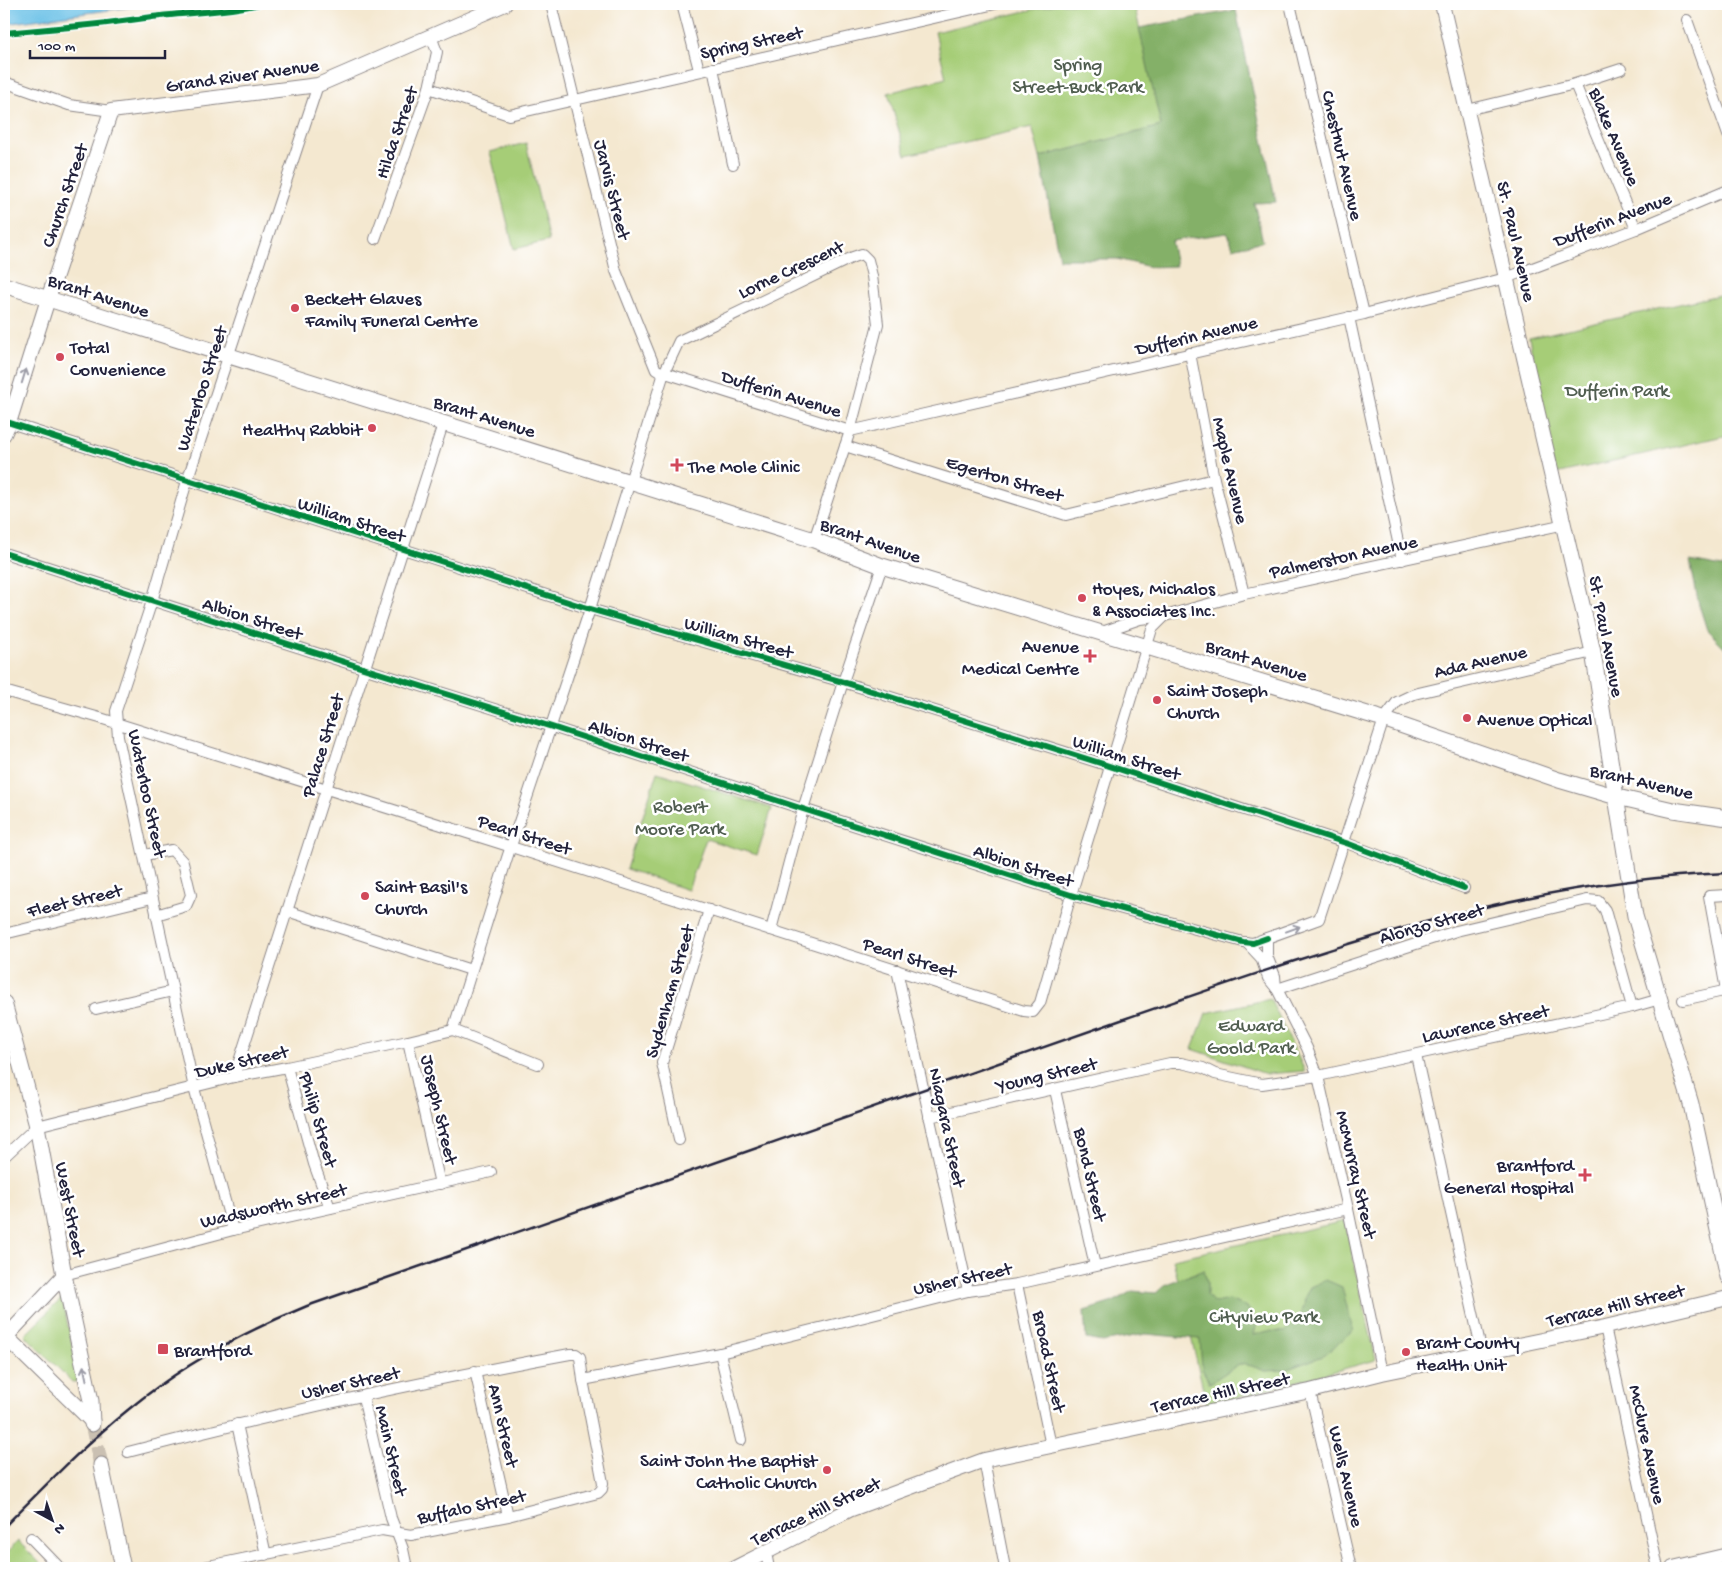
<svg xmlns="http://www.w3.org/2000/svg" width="1732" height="1572" viewBox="0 0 1732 1572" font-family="'Gochi Hand',sans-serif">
  <rect width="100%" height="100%" fill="#fff"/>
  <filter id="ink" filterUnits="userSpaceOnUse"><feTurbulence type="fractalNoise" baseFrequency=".02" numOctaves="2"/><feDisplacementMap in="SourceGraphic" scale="10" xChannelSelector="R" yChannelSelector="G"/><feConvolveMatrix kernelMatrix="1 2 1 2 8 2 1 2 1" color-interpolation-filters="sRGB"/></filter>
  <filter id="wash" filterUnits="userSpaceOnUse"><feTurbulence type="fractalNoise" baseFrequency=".0096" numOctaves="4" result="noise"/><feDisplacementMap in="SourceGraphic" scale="20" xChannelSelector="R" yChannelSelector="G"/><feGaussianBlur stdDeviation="1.12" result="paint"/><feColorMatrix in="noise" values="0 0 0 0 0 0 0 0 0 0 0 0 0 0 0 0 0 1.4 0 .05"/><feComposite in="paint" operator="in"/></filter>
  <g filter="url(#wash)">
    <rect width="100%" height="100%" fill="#f4e8d0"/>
    <g fill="#a6cd77" stroke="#647859">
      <path d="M 1057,4 L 1134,4 L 1162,126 L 1040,157 L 1032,127 L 906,155 L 888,93 L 946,78 L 935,32 Z"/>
      <path d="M 526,143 L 549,241 L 514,249 L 490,152 Z"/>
      <path d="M 1728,293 L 1728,435 L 1555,474 L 1529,338 Z"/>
      <path d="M 657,772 L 772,808 L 757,855 L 706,839 L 688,890 L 626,869 Z"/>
      <path d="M 1270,999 L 1305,1071 L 1266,1074 L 1192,1049 L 1206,1013 Z"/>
      <path d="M 1345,1221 L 1376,1360 L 1207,1406 L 1173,1259 Z"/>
      <path d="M 62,1298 L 80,1381 L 72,1382 L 25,1335 Z"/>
      <path d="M 18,1541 L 45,1568 L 4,1568 L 4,1556 Z"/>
    </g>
    <g fill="#84b068" stroke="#536952">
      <path d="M 1236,10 L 1276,202 L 1254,203 L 1263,241 L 1233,248 L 1228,233 L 1171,241 L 1176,266 L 1150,267 L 1117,259 L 1059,259 L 1040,157 L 1161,126 L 1139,28 Z"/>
      <path d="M 1690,561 L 1728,568 L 1728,651 L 1707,630 L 1699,605 Z"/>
      <path d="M 1204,1270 L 1207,1282 L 1207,1295 L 1214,1303 L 1229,1300 L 1247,1307 L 1257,1322 L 1254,1335 L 1268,1331 L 1285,1332 L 1295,1322 L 1304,1307 L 1305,1297 L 1310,1287 L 1326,1280 L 1342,1287 L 1353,1331 L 1323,1356 L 1285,1370 L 1265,1371 L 1252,1366 L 1239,1364 L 1210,1383 L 1202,1369 L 1200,1339 L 1146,1334 L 1102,1342 L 1086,1339 L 1084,1311 L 1113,1302 L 1132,1291 L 1156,1293 L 1166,1284 Z"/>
    </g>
    <path fill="#6ac1e7" stroke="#467291" d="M 4,4 L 155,4 L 4,24 Z"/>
  </g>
  <g filter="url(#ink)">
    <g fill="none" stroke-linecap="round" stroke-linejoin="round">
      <path stroke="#cac0b2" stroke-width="15" stroke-dasharray="15 8" stroke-linecap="butt" d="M 92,1424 L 101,1465"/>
      <defs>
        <g id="minor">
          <path d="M 551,4 L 616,271 L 656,370 L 850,431 L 1364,314 L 1506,278 L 1636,229 L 1728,190"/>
          <path d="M 682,4 L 699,70"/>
          <path d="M 1290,4 L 1364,314"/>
          <path d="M 1687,20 L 1728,135"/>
          <path d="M 713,68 L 733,164"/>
          <path d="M 4,82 L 69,105 L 111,111"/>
          <path d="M 1575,84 L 1636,229"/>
          <path d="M 429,88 L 509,115 L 995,4"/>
          <path d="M 1467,110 L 1575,84 L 1621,69"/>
          <path d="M 375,239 L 429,88 L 437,52 L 431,36"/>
          <path d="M 1349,317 L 1402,560"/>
          <path d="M 1190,353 L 1214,479 L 1244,594"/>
          <path d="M 4,421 L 590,609 L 843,682 L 1100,763 L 1349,844 L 1464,888"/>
          <path d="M 845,446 L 1066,515 L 1214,479"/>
          <path d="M 4,553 L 363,668 L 552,727 L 803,809 L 1071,895 L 1243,942 L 1253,943 L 1319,919 L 1384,719 L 1397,702 L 1414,694 L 1593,652"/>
          <path d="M 1102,632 L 1140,619 L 1165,616 L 1244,594 L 1565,524"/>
          <path d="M 4,691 L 100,718 L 499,843 L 1024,1011 L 1033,1012 L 1040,1003 L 1071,895 L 1152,629 L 1165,616"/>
          <path d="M 144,855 L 172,850 L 183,862 L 191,895 L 186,906 L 156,915"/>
          <path d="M 287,911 L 471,970"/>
          <path d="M 771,930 L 803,809 L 843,682 L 882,566"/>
          <path d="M 4,934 L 152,898"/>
          <path d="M 1267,938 L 1267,956 L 1275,976 L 1276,988"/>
          <path d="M 1246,942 L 1261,958 L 1268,978 L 1277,989 L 1307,1048 L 1318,1076 L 1348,1209 L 1382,1373"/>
          <path d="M 897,970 L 968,1291"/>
          <path d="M 1277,989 L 1456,931 L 1587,900 L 1598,901 L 1605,910 L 1632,1007"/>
          <path d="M 1726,990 L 1709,896 L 1728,895"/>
          <path d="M 1683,1000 L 1728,990"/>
          <path d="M 96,1009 L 173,991"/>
          <path d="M 453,1030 L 507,858 L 590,609 L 664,373 L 679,341 L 853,257 L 862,254 L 868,260 L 872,276 L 878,324 L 850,431 L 814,540"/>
          <path d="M 453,1030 L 538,1064"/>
          <path d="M 408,1041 L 440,1184"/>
          <path d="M 1416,1055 L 1482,1353"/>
          <path d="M 287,1067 L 314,1164 L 330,1208"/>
          <path d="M 234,1077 C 303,859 372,641 443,424"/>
          <path d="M 1055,1090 L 1095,1266"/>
          <path d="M 929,1117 L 1170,1063 L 1181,1063 L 1203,1068 L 1215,1074 L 1262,1084 L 1318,1076 L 1632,1007 L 1660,999"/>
          <path d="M 679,1140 L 662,1063 L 709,910"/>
          <path d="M 4,1157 L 37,1126 L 234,1077 L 287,1067 L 408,1041 L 453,1030"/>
          <path d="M 233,1230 L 194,1088 L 118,737 L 116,711 L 152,601 L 187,481 L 318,85"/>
          <path d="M 64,1275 L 233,1230 L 491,1172"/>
          <path d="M 1017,1284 L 1051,1446"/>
          <path d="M 1605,1327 L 1658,1568"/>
          <path d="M 720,1353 L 741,1440"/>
          <path d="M 475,1371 L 508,1516"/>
          <path d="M 583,1380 L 720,1353 L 968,1291 L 1017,1284 L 1348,1209"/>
          <path d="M 1310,1391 L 1351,1568"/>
          <path d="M 363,1397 L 391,1518 L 403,1549 L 407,1568"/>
          <path d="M 237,1424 L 266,1555"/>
          <path d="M 128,1452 C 274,1414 422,1381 570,1354 L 576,1354 L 580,1357 L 583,1380 L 603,1483 L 602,1489 L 598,1493 L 508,1516 L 411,1535 L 382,1530 L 199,1568"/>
          <path d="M 984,1460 L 1005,1568"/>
          <path d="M 31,1538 L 60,1568"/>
          <path d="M 766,1553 L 769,1568"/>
        </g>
        <g id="tertiary">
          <path d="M 1442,4 L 1506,278"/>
          <path d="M 4,434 L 9,423 L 48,299 L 111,111 L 318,85 L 505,4"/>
          <path d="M 4,1339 L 64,1275"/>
          <path d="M 735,1568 L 849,1510 L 984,1460 L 1310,1391 L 1382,1373 L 1605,1327 L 1728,1298"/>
          <path d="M 1673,1568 L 1728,1555"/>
        </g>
        <g id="secondary">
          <path d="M 1506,278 L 1593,652 L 1635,916 L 1691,1104 L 1728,1277"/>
          <path d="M 4,285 L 814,540 L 882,566 L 1377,717 L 1559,780 L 1617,797 L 1673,810 L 1728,818"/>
          <path d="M 4,1003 L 37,1126 L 64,1275 L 91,1401 L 92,1424"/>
          <path d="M 4,1335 L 92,1421"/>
          <path d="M 101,1465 L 123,1568"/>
        </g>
      </defs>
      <use href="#minor" stroke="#8b8586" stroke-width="12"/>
      <use href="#tertiary" stroke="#8b8586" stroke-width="16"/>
      <use href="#secondary" stroke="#8b8586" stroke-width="17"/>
      <use href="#minor" stroke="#fff" stroke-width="10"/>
      <use href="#tertiary" stroke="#fff" stroke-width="14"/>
      <use href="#secondary" stroke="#fff" stroke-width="15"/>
      <path stroke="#22223b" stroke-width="2.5" d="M 4,1527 C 44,1487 84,1445 129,1409 C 182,1365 243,1332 307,1306 L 1124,1019 C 1324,950 1514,881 1728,873"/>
      <defs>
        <g id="cycleway">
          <path d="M 4,33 C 51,29 98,25 145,18 C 183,12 222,13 259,4"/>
          <path d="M 4,421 L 590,609 L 843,682 L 1100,763 L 1349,844 L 1464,888"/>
          <path d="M 4,553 L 363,668 L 552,727 L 803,809 L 1071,895 L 1243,942 L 1253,943 L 1267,938"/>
        </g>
      </defs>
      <use href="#cycleway" stroke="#fff" stroke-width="9"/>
      <use href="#cycleway" stroke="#00873e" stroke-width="6"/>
    </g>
    <defs><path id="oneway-shaft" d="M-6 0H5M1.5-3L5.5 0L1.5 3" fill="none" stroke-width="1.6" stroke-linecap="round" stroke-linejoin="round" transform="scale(1.25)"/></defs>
    <g stroke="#9c9ca7">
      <use href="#oneway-shaft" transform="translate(24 376) rotate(-73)"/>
      <use href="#oneway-shaft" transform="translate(1293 929) rotate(-20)"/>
      <use href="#oneway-shaft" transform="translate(85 1373) rotate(-102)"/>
    </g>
  </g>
  <g fill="#d1495b" stroke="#fff" stroke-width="2">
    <circle cx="295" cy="308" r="5"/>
    <circle cx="60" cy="357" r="5"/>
    <circle cx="372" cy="428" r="5"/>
    <path d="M674.5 457.5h5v5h5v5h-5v5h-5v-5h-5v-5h5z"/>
    <circle cx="1082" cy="598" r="5"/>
    <path d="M1087.5 648.5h5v5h5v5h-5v5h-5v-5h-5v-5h5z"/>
    <circle cx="1157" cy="700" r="5"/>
    <circle cx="1467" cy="718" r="5"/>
    <circle cx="365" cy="896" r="5"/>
    <path d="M1582.5 1167.5h5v5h5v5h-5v5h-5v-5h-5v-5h5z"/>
    <rect x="157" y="1343" width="12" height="12" rx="2.5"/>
    <circle cx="1406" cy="1352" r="5"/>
    <circle cx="827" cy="1470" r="5"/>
  </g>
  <g text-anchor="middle" stroke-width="5" stroke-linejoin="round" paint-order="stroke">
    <g font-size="19" fill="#22223b" stroke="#fff">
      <text transform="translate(751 41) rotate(-12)" y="7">Spring Street</text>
      <text transform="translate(242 74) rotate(-8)" y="7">Grand River Avenue</text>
      <text transform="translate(395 132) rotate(-71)" y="7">Hilda Street</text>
      <text transform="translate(1616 136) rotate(67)" y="7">Blake Avenue</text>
      <text transform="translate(1344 155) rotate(77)" y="7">Chestnut Avenue</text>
      <text transform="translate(614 189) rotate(76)" y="7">Jarvis Street</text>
      <text transform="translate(63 195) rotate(-71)" y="7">Church Street</text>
      <text transform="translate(1612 218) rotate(-21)" y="7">Dufferin Avenue</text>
      <text transform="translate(1518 241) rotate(77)" y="7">St. Paul Avenue</text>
      <text transform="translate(790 268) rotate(-25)" y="7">Lorne Crescent</text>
      <text transform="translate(99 294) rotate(18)" y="7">Brant Avenue</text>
      <text transform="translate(1196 334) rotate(-13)" y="7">Dufferin Avenue</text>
      <text transform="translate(200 388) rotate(-72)" y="7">Waterloo Street</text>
      <text transform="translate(782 392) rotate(17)" y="7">Dufferin Avenue</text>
      <text transform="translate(485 415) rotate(17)" y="7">Brant Avenue</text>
      <text transform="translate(1232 470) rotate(77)" y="7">Maple Avenue</text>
      <text transform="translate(1005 477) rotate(17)" y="7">Egerton Street</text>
      <text transform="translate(352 518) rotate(18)" y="7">William Street</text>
      <text transform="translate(871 539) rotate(19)" y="7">Brant Avenue</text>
      <text transform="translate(1343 555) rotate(-12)" y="7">Palmerston Avenue</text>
      <text transform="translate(253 617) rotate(18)" y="7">Albion Street</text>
      <text transform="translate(739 636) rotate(16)" y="7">William Street</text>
      <text transform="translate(1608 636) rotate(79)" y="7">St. Paul Avenue</text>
      <text transform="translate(1257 659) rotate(17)" y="7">Brant Avenue</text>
      <text transform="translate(1480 660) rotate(-13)" y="7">Ada Avenue</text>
      <text transform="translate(639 739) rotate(18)" y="7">Albion Street</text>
      <text transform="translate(321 745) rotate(-73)" y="7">Palace Street</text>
      <text transform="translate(1127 756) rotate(18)" y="7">William Street</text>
      <text transform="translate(1642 780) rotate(13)" y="7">Brant Avenue</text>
      <text transform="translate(149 793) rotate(78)" y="7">Waterloo Street</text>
      <text transform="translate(525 833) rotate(18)" y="7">Pearl Street</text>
      <text transform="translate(1024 864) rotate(18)" y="7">Albion Street</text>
      <text transform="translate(74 899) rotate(-13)" y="7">Fleet Street</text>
      <text transform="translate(1431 922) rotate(-16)" y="7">Alonzo Street</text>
      <text transform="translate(910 956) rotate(18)" y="7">Pearl Street</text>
      <text transform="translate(668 991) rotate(-74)" y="7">Sydenham Street</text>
      <text transform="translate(1485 1022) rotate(-12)" y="7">Lawrence Street</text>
      <text transform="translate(241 1060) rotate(-13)" y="7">Duke Street</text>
      <text transform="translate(1046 1073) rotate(-13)" y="7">Young Street</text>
      <text transform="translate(441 1109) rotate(77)" y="7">Joseph Street</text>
      <text transform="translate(320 1119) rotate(74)" y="7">Philip Street</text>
      <text transform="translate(949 1127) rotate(78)" y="7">Niagara Street</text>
      <text transform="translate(1092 1174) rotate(77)" y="7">Bond Street</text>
      <text transform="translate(1358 1174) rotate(77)" y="7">McMurray Street</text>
      <text transform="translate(273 1204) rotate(-13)" y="7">Wadsworth Street</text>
      <text transform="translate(72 1209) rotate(79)" y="7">West Street</text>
      <text transform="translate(962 1277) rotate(-12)" y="7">Usher Street</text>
      <text transform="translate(1615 1304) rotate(-13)" y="7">Terrace Hill Street</text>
      <text transform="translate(1051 1361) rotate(78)" y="7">Broad Street</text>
      <text transform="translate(350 1381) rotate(-12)" y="7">Usher Street</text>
      <text transform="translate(1220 1391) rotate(-12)" y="7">Terrace Hill Street</text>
      <text transform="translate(505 1425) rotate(77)" y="7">Ann Street</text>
      <text transform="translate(1649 1444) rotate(78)" y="7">McClure Avenue</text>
      <text transform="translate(393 1450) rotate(77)" y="7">Main Street</text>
      <text transform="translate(1348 1476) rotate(77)" y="7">Wells Avenue</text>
      <text transform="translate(471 1505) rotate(-12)" y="7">Buffalo Street</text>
      <text transform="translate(815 1510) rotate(-25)" y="7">Terrace Hill Street</text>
    </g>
    <g font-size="19" fill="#505e50" stroke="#fff">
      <text x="1078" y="70">Spring<tspan x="1078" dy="22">Street-Buck Park</tspan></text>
      <text x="1617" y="396">Dufferin Park</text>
      <text x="680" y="812">Robert<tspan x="680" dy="22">Moore Park</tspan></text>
      <text x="1251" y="1031">Edward<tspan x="1251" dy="22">Goold Park</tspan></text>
      <text x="1264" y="1322">Cityview Park</text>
    </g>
    <g font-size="19" fill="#22223b" stroke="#fff" text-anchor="start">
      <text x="305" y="304">Beckett Glaves<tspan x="305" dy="22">Family Funeral Centre</tspan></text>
      <text x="70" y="353">Total<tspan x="70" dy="22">Convenience</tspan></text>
      <text x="362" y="435" text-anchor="end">Healthy Rabbit</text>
      <text x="688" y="472">The Mole Clinic</text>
      <text x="1092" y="594">Hoyes, Michalos<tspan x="1092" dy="22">&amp; Associates Inc.</tspan></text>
      <text x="1079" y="652" text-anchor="end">Avenue<tspan x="1079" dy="22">Medical Centre</tspan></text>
      <text x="1167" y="696">Saint Joseph<tspan x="1167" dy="22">Church</tspan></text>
      <text x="1477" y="725">Avenue Optical</text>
      <text x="375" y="892">Saint Basil's<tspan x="375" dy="22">Church</tspan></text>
      <text x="1574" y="1171" text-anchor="end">Brantford<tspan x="1574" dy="22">General Hospital</tspan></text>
      <text x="1416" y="1348">Brant County<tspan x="1416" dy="22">Health Unit</tspan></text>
      <text x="174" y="1356">Brantford</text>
      <text x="817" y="1466" text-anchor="end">Saint John the Baptist<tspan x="817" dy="22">Catholic Church</tspan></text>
    </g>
  </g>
  <rect width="1732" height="1572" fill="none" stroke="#fff" stroke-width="20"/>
  <g transform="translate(52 1520) rotate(140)" stroke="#ffffff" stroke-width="4" paint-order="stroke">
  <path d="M0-4L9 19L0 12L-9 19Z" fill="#22223b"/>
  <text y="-8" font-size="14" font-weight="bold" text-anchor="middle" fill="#22223b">N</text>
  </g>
  <path d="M30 50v8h135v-8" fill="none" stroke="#22223b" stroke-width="2.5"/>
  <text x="38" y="50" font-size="15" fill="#22223b" stroke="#ffffff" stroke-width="4" paint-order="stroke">100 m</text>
</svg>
